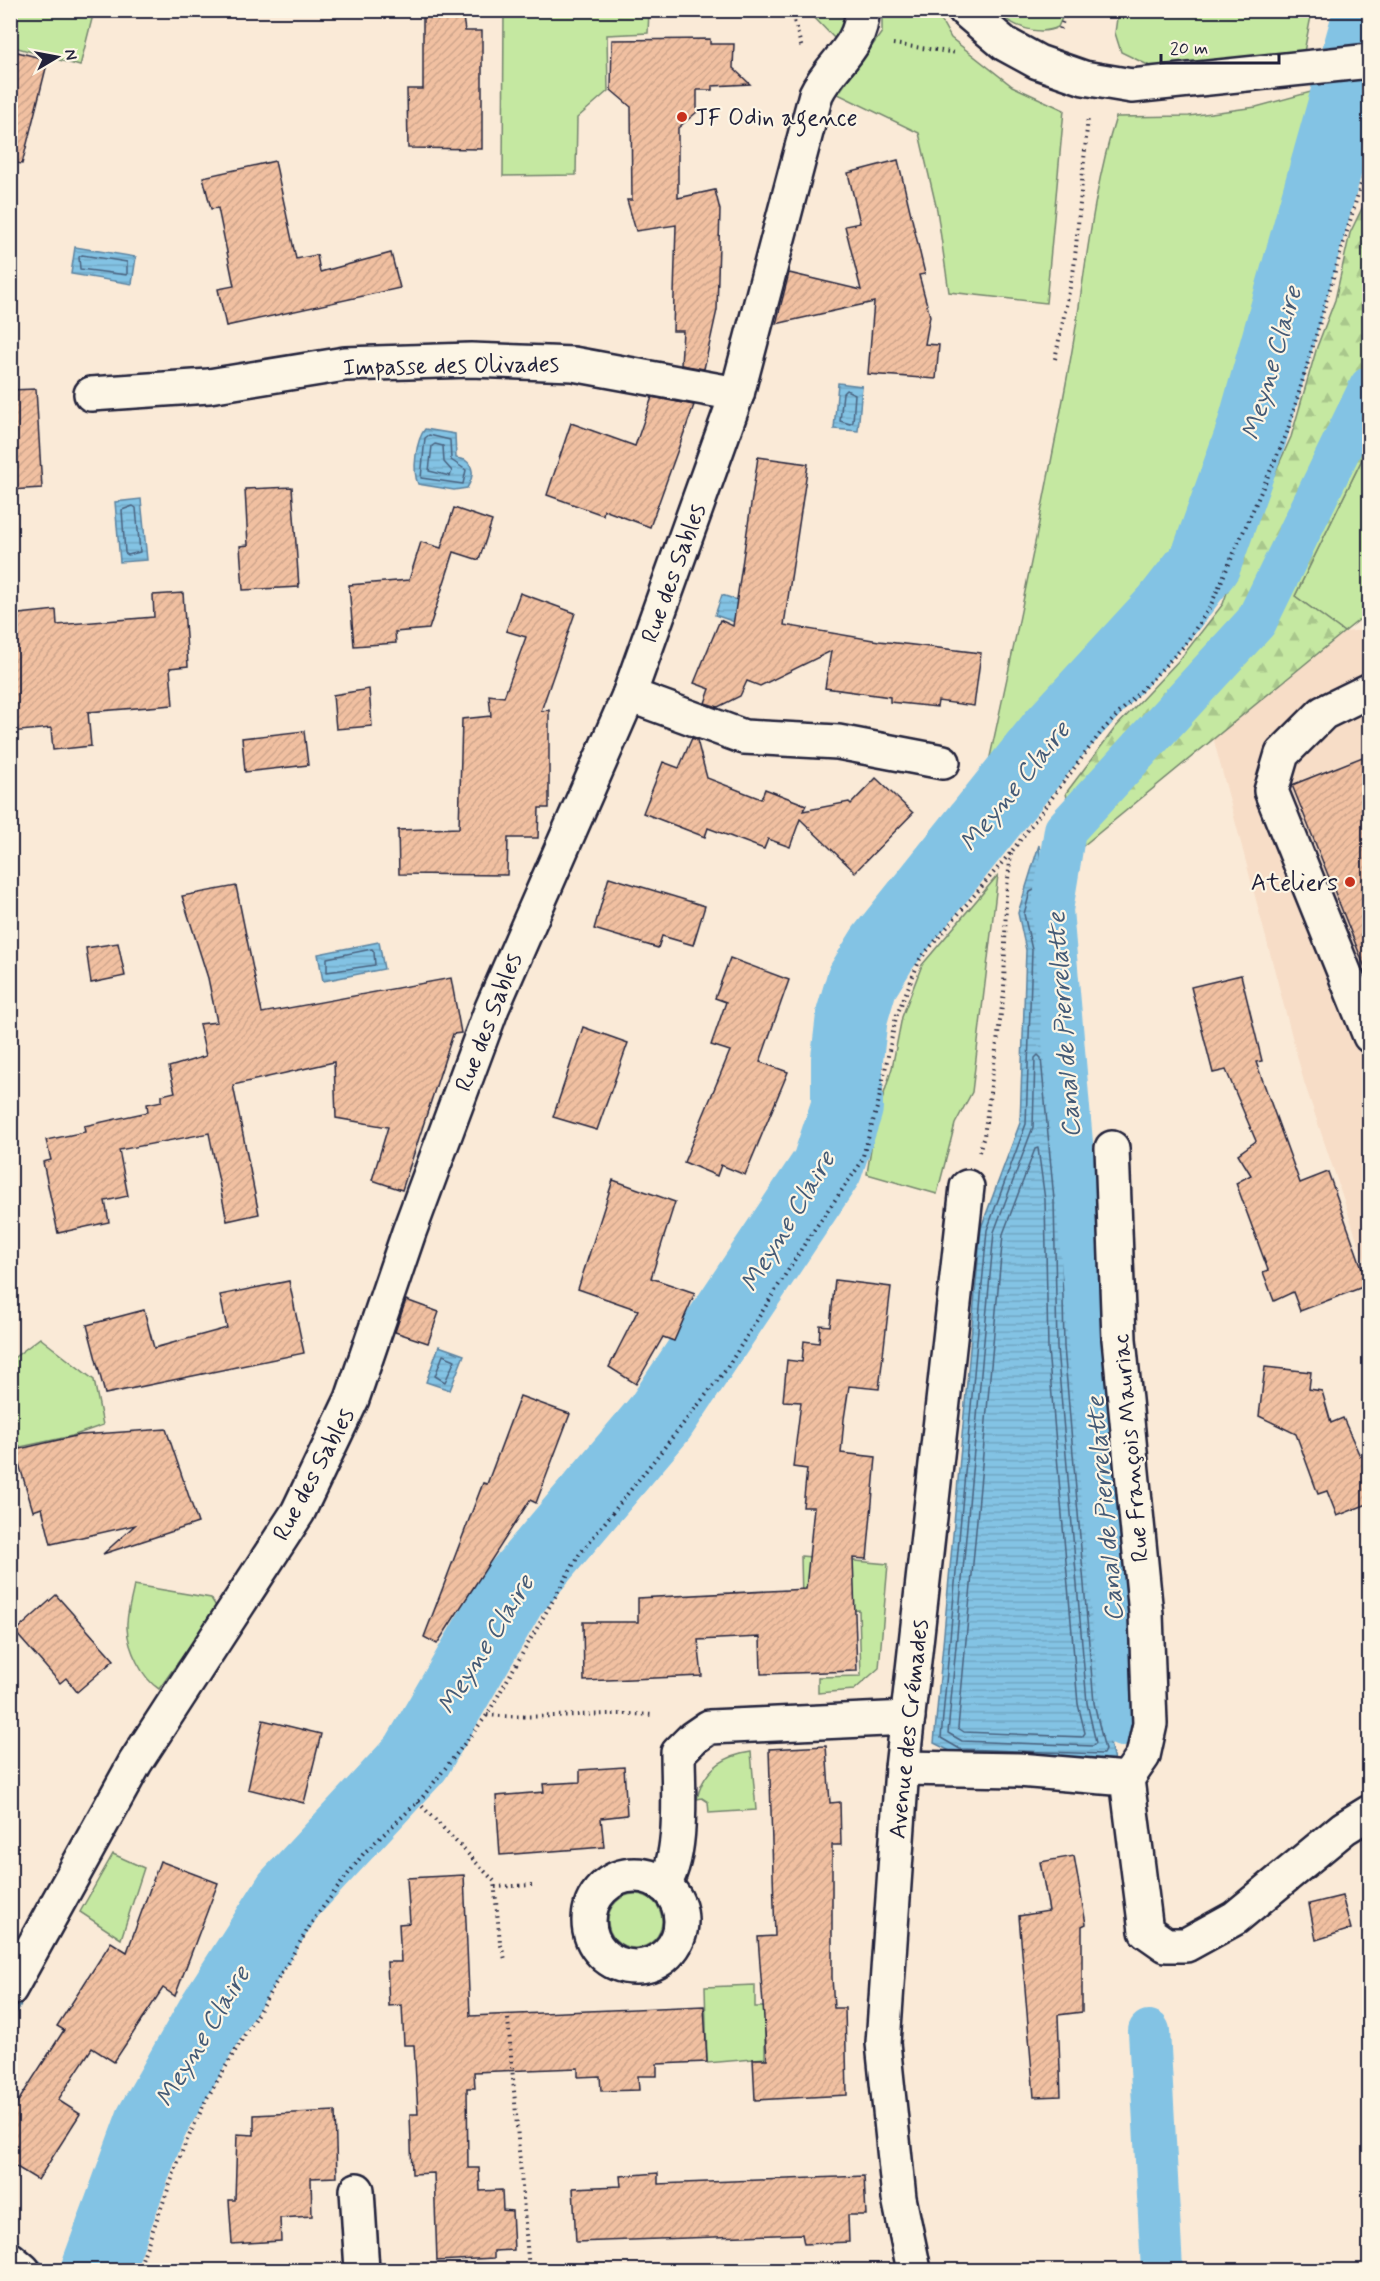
<svg xmlns="http://www.w3.org/2000/svg" width="1380" height="2281" viewBox="0 0 1380 2281" font-family="Mynerve,sans-serif">
  <defs>
    <pattern id="forest-firs" width="22" height="20" patternUnits="userSpaceOnUse" patternTransform="scale(1.5)"><rect width="22" height="20" fill="#c5e8a1"/><path d="M5 1l3.5 6h-7zM16 11l3.5 6h-7z" fill="#a9c78c"/></pattern>
    <pattern id="water-rules" width="6" height="5" patternUnits="userSpaceOnUse" patternTransform="scale(1.5)"><rect width="6" height="5" fill="#83c3e4"/><path d="M0 2.5h6" fill="none" stroke="#71a7c4"/></pattern>
    <pattern id="building-hatch" width="6" height="6" patternUnits="userSpaceOnUse" patternTransform="scale(1.5)"><rect width="6" height="6" fill="#f1c0a1"/><path d="M-1 1l2-2M0 6l6-6M5 7l2-2" fill="none" stroke="#cea58c"/></pattern>
  </defs>
  <rect width="100%" height="100%" fill="#faead7"/>
  <filter id="ink" filterUnits="userSpaceOnUse"><feTurbulence type="fractalNoise" baseFrequency=".0167" numOctaves="2"/><feDisplacementMap in="SourceGraphic" scale="12" xChannelSelector="R" yChannelSelector="G"/><feConvolveMatrix kernelMatrix="1 2 1 2 8 2 1 2 1" color-interpolation-filters="sRGB"/></filter>
  <g filter="url(#ink)">
    <path fill="#f7ddc7" d="M 1369,626 L 1369,1275 L 1304,1082 L 1213,737 L 1344,632 L 1364,630 Z"/>
    <g fill="#c5e8a1" stroke="#74856e" stroke-width="1.5">
      <path d="M 10,11 L 94,11 L 80,66 L 11,46 Z"/>
      <path d="M 504,11 L 649,11 L 648,33 L 607,35 L 608,91 L 577,118 L 576,175 L 503,176 Z"/>
      <path d="M 808,11 L 851,11 L 836,40 Z"/>
      <path d="M 882,11 L 936,11 L 951,38 L 1012,86 L 1064,110 L 1046,303 L 949,292 L 937,210 L 919,133 L 838,94 L 882,32 Z"/>
      <path d="M 996,11 L 1065,11 L 1058,27 C 1038,37 1011,26 996,11 Z"/>
      <path d="M 1118,11 L 1312,11 L 1304,52 L 1185,67 L 1152,67 L 1121,52 L 1115,33 Z"/>
      <path d="M 1329,87 L 1309,184 L 1255,366 L 1211,500 L 1169,579 L 981,798 C 1013,653 1043,508 1070,362 C 1085,280 1091,196 1116,117 L 1189,116 L 1256,107 Z"/>
      <path d="M 1369,445 L 1369,612 L 1344,632 L 1295,596 Z"/>
      <path d="M 998,875 L 972,1092 L 955,1124 L 937,1194 L 867,1174 L 875,1123 L 892,1068 L 902,1017 L 922,965 Z"/>
      <path d="M 40,1338 L 94,1380 L 103,1425 L 72,1436 L 11,1449 L 11,1360 Z"/>
      <path d="M 801,1556 L 888,1564 L 879,1668 L 854,1690 L 818,1693 L 818,1677 L 861,1676 L 859,1610 L 833,1611 L 802,1601 Z"/>
      <path d="M 134,1585 L 211,1598 L 217,1608 L 159,1689 C 142,1678 128,1649 127,1628 C 126,1614 132,1598 134,1585 Z"/>
      <path d="M 751,1752 L 756,1810 L 709,1813 L 708,1802 L 702,1798 L 697,1799 C 703,1770 723,1756 751,1752 Z"/>
      <path d="M 113,1854 L 144,1868 L 121,1939 L 80,1912 Z"/>
      <circle cx="635" cy="1921" r="27"/>
      <path d="M 755,1985 L 755,2007 L 765,2007 L 765,2058 L 707,2063 L 705,1987 Z"/>
    </g>
    <path fill="url(#forest-firs)" stroke="#74856e" stroke-width="1.5" d="M 1369,194 L 1369,445 L 1295,596 L 1344,632 L 1067,859 L 1071,820 L 1066,793 L 1115,728 L 1181,658 L 1223,604 L 1248,532 L 1291,437 L 1317,347 L 1335,300 L 1350,233 Z"/>
    <g fill="url(#water-rules)" stroke="#5c83a0" stroke-width="1.5">
      <path d="M 1347,11 L 1369,11 L 1369,39 L 1342,42 L 1342,31 Z"/>
      <path d="M 75,247 L 136,257 L 132,284 L 71,274 Z"/>
      <path d="M 838,383 L 862,386 L 858,431 L 834,429 Z"/>
      <path d="M 425,429 L 455,434 L 456,458 L 465,460 C 475,467 473,478 467,488 L 454,490 L 418,484 C 412,471 416,440 425,429 Z"/>
      <path d="M 141,499 L 147,560 L 120,562 L 115,502 Z"/>
      <path d="M 722,595 L 762,608 L 757,630 L 715,615 Z"/>
      <path d="M 1039,845 L 1067,1199 L 1070,1347 L 1100,1702 L 1114,1760 L 958,1755 L 934,1743 L 981,1228 L 1020,1123 L 1026,950 L 1018,913 Z"/>
      <path d="M 379,942 L 384,969 L 323,981 L 318,954 Z"/>
      <path d="M 439,1346 L 464,1355 L 450,1390 L 426,1382 Z"/>
    </g>
    <g fill="none" stroke-linecap="round" stroke-linejoin="round">
      <g stroke="#49627f" stroke-width="1.5">
        <path d="M 82,255 L 127,262 L 127,275 L 80,269 L 79,257 Z"/>
        <path d="M 846,390 L 855,394 L 853,422 L 850,424 L 840,421 L 843,393 Z"/>
        <path d="M 429,435 L 450,440 L 451,460 L 466,470 L 463,484 L 421,478 L 425,438 Z"/>
        <path d="M 435,444 L 443,446 L 444,462 L 452,471 L 450,476 L 429,471 L 432,446 Z"/>
        <path d="M 133,506 L 136,508 L 140,552 L 128,555 L 125,553 L 122,510 Z"/>
        <path d="M 1034,890 L 1036,893 L 1061,1199 L 1064,1347 L 1094,1703 L 1105,1750 L 1103,1754 L 960,1749 L 941,1738 L 987,1230 L 1026,1124 L 1032,950 L 1024,914 L 1030,892 Z"/>
        <path d="M 372,949 L 374,952 L 375,965 L 327,972 L 327,958 Z"/>
        <path d="M 1038,1055 L 1041,1058 L 1054,1200 L 1057,1348 L 1087,1703 L 1096,1743 L 1093,1746 L 962,1741 L 948,1733 L 994,1232 L 1033,1127 L 1035,1058 Z"/>
        <path d="M 1038,1148 L 1045,1200 L 1048,1349 L 1078,1704 L 1085,1733 L 1082,1737 L 964,1732 L 958,1728 L 1003,1234 L 1035,1149 Z"/>
        <path d="M 443,1355 L 455,1360 L 445,1382 L 435,1376 Z"/>
      </g>
      <g stroke="#5c83a0" stroke-width="12">
        <path d="M 10,2013 L 23,1990"/>
        <path d="M 10,2242 L 42,2270"/>
      </g>
      <g stroke="#83c3e4" stroke-width="42">
        <path d="M 1122,1726 L 1052,910 L 1065,830 L 1256,622 L 1370,387"/>
        <path d="M 1149,2031 L 1162,2270"/>
      </g>
      <path stroke="#83c3e4" stroke-width="72" d="M 97,2270 L 151,2123 L 213,2014 L 289,1895 L 416,1758 L 511,1594 L 660,1418 L 827,1167 L 847,1107 L 847,1059 L 852,1016 L 862,982 L 883,948 L 1054,734 L 1168,610 L 1206,561 L 1251,435 L 1370,11"/>
    </g>
    <g fill="url(#building-hatch)" stroke="#22223b" stroke-width="1.5">
      <path d="M 423,10 L 462,10 L 465,31 L 482,31 L 482,149 L 408,148 L 407,89 L 423,89 Z"/>
      <path d="M 710,39 L 710,44 L 734,44 L 733,68 L 750,84 L 712,86 L 712,90 L 697,90 L 697,112 L 678,128 L 678,198 L 715,190 L 720,210 L 717,310 L 704,369 L 681,365 L 683,331 L 673,331 L 676,225 L 636,231 L 627,200 L 632,200 L 631,107 L 611,90 L 612,40 Z"/>
      <path d="M 10,50 L 48,60 L 22,164 L 10,162 Z"/>
      <path d="M 898,160 L 925,274 L 919,275 L 930,316 L 925,344 L 939,345 L 936,379 L 868,374 L 874,302 L 776,324 L 789,273 L 861,290 L 845,226 L 860,223 L 848,173 Z"/>
      <path d="M 275,161 L 296,259 L 317,255 L 320,272 L 391,253 L 400,288 L 226,326 L 218,289 L 234,286 L 218,208 L 211,209 L 203,177 Z"/>
      <path d="M 36,389 L 42,488 L 10,490 L 10,390 Z"/>
      <path d="M 652,397 L 694,405 L 650,527 L 604,510 L 603,515 L 547,495 L 571,423 L 635,446 Z"/>
      <path d="M 758,457 L 808,464 L 784,625 L 879,641 L 981,653 L 974,706 L 938,701 L 937,707 L 890,702 L 890,697 L 825,688 L 831,651 L 760,686 L 747,681 L 740,696 L 718,707 L 705,703 L 710,689 L 694,683 L 720,620 L 733,626 Z"/>
      <path d="M 292,487 L 299,587 L 243,590 L 240,546 L 248,545 L 245,489 Z"/>
      <path d="M 454,508 L 492,521 L 479,560 L 454,552 L 429,629 L 395,632 L 396,643 L 354,646 L 349,585 L 409,580 L 421,542 L 441,548 Z"/>
      <path d="M 183,593 L 188,666 L 170,668 L 173,705 L 88,712 L 91,746 L 53,750 L 51,728 L 10,732 L 10,615 L 56,610 L 57,625 L 154,617 L 153,595 Z"/>
      <path d="M 520,593 L 575,613 L 541,711 L 549,710 L 549,808 L 539,808 L 538,838 L 508,838 L 507,875 L 399,874 L 398,830 L 459,828 L 462,719 L 491,716 L 489,695 L 504,697 L 526,637 L 506,631 Z"/>
      <path d="M 369,689 L 372,726 L 336,729 L 333,695 Z"/>
      <path d="M 304,731 L 308,765 L 245,772 L 242,738 Z"/>
      <path d="M 692,738 L 697,740 L 707,778 L 761,799 L 765,789 L 806,805 L 803,811 L 849,802 L 851,804 L 876,778 L 913,813 L 855,872 L 800,819 L 790,847 L 768,839 L 764,849 L 708,828 L 705,837 L 643,813 L 663,762 L 679,768 Z"/>
      <path d="M 1370,754 L 1370,975 L 1368,975 L 1292,785 Z"/>
      <path d="M 609,877 L 705,906 L 693,945 L 662,936 L 658,948 L 594,929 Z"/>
      <path d="M 236,886 L 262,1013 L 451,978 L 461,1033 L 453,1034 L 402,1190 L 372,1180 L 388,1127 L 336,1118 L 334,1062 L 233,1085 L 259,1214 L 227,1221 L 209,1133 L 119,1150 L 128,1196 L 105,1201 L 109,1222 L 58,1233 L 43,1162 L 51,1160 L 46,1140 L 85,1132 L 84,1126 L 148,1112 L 147,1104 L 162,1101 L 162,1095 L 175,1092 L 169,1067 L 206,1056 L 199,1024 L 217,1022 L 208,978 L 182,896 Z"/>
      <path d="M 118,943 L 125,976 L 91,983 L 86,948 Z"/>
      <path d="M 730,958 L 789,980 L 760,1062 L 788,1072 L 745,1175 L 721,1165 L 717,1176 L 684,1162 L 730,1051 L 711,1045 L 726,1002 L 715,998 Z"/>
      <path d="M 1241,975 L 1262,1061 L 1256,1062 L 1300,1183 L 1328,1172 L 1368,1285 L 1300,1311 L 1293,1292 L 1274,1301 L 1263,1272 L 1268,1270 L 1236,1183 L 1251,1175 L 1238,1154 L 1256,1141 L 1226,1070 L 1213,1073 L 1191,987 Z"/>
      <path d="M 583,1027 L 628,1043 L 597,1130 L 553,1117 Z"/>
      <path d="M 613,1180 L 675,1202 L 651,1278 L 695,1293 L 674,1341 L 663,1337 L 636,1384 L 609,1367 L 638,1310 L 578,1289 Z"/>
      <path d="M 835,1280 L 891,1287 L 879,1389 L 849,1386 L 844,1419 L 841,1453 L 876,1457 L 867,1559 L 853,1558 L 857,1671 L 761,1674 L 760,1637 L 698,1640 L 702,1676 L 584,1681 L 583,1622 L 638,1622 L 638,1598 L 806,1589 L 814,1507 L 803,1507 L 807,1469 L 793,1467 L 801,1402 L 783,1401 L 787,1360 L 802,1362 L 804,1341 L 819,1343 L 820,1325 L 830,1326 Z"/>
      <path d="M 289,1281 L 304,1353 L 105,1394 L 87,1325 L 144,1310 L 154,1348 L 227,1328 L 220,1295 Z"/>
      <path d="M 406,1300 L 439,1312 L 428,1343 L 395,1332 Z"/>
      <path d="M 1265,1367 L 1311,1372 L 1309,1389 L 1322,1391 L 1331,1423 L 1343,1418 L 1360,1456 L 1370,1452 L 1370,1503 L 1337,1516 L 1327,1491 L 1318,1494 L 1296,1434 L 1259,1416 Z"/>
      <path d="M 520,1396 L 570,1414 L 536,1503 L 530,1500 L 437,1644 L 424,1637 L 483,1483 L 487,1484 Z"/>
      <path d="M 166,1429 L 198,1523 L 103,1554 L 135,1525 L 51,1544 L 42,1508 L 33,1511 L 15,1450 L 80,1435 Z"/>
      <path d="M 56,1595 L 114,1660 L 77,1692 L 66,1678 L 60,1683 L 15,1632 Z"/>
      <path d="M 263,1720 L 321,1734 L 304,1803 L 248,1789 Z"/>
      <path d="M 826,1746 L 830,1803 L 840,1802 L 841,1845 L 832,1845 L 832,1977 L 834,2008 L 845,2008 L 847,2095 L 755,2100 L 753,2059 L 767,2059 L 758,1937 L 775,1936 L 769,1749 Z"/>
      <path d="M 624,1767 L 627,1815 L 601,1818 L 604,1847 L 500,1855 L 496,1796 L 544,1792 L 543,1784 L 580,1782 L 580,1770 Z"/>
      <path d="M 1074,1856 L 1086,1924 L 1082,1926 L 1082,2012 L 1058,2015 L 1061,2096 L 1034,2097 L 1019,1916 L 1049,1911 L 1040,1862 Z"/>
      <path d="M 160,1861 L 218,1883 L 175,1996 L 163,1988 L 114,2062 L 92,2048 L 58,2100 L 80,2114 L 38,2180 L 10,2163 L 10,2114 L 64,2030 L 57,2026 L 111,1942 L 127,1952 Z"/>
      <path d="M 464,1875 L 470,2016 L 704,2006 L 707,2062 L 657,2064 L 657,2076 L 638,2076 L 639,2090 L 601,2091 L 600,2076 L 578,2077 L 578,2068 L 474,2072 L 475,2088 L 467,2088 L 468,2168 L 479,2168 L 480,2191 L 502,2190 L 503,2210 L 512,2211 L 514,2250 L 494,2251 L 494,2258 L 437,2261 L 434,2173 L 412,2174 L 410,2114 L 418,2114 L 414,2045 L 404,2045 L 402,2005 L 389,2006 L 387,1962 L 401,1962 L 399,1924 L 410,1923 L 407,1878 Z"/>
      <path d="M 1342,1896 L 1351,1929 L 1316,1940 L 1309,1904 Z"/>
      <path d="M 335,2111 L 337,2177 L 311,2178 L 312,2216 L 280,2218 L 281,2241 L 232,2244 L 229,2200 L 235,2200 L 237,2134 L 254,2135 L 254,2115 Z"/>
      <path d="M 658,2173 L 658,2184 L 864,2176 L 866,2215 L 848,2215 L 849,2242 L 804,2244 L 802,2234 L 576,2242 L 573,2188 L 621,2186 L 620,2176 Z"/>
    </g>
    <g fill="none" stroke-linecap="round" stroke-linejoin="round">
      <defs>
        <g id="minor">
          <path d="M 965,10 L 1005,44 L 1038,62 L 1084,78 L 1132,86 L 1370,61"/>
          <path d="M 91,394 L 209,386 L 345,364 L 471,360 L 573,364 L 737,394"/>
          <path d="M 1370,690 L 1323,713 L 1282,754 L 1271,791 L 1370,1036"/>
          <path d="M 629,695 L 744,737 L 838,742 L 943,762"/>
          <path d="M 1112,1148 L 1119,1339 L 1146,1614 L 1150,1724 L 1143,1756 L 1127,1779"/>
          <path d="M 902,1768 L 1019,1770 L 1127,1779 L 1146,1931 L 1166,1945 L 1186,1945 L 1235,1918 L 1344,1828 L 1370,1812"/>
          <circle cx="635" cy="1921" r="46"/>
          <path d="M 663,1885 C 684,1857 678,1788 678,1753 L 693,1738 L 709,1727 L 908,1718"/>
          <path d="M 10,1989 L 135,1763 L 298,1512 L 352,1399 L 409,1232 L 492,1008 L 629,695 L 737,394 L 816,94 C 830,64 863,47 862,10"/>
          <path d="M 357,2190 L 362,2270"/>
          <path d="M 10,2259 L 23,2270"/>
          <path d="M 914,2270 L 899,2198 L 883,2043 L 902,1768 L 967,1187"/>
        </g>
      </defs>
      <use href="#minor" stroke="#22223b" stroke-width="38"/>
      <g stroke="#22223b" stroke-width="4" stroke-dasharray="1.5 4.5" stroke-linecap="butt">
        <path d="M 791,10 L 802,49"/>
        <path d="M 1060,29 L 1067,10"/>
        <path d="M 893,44 L 957,53"/>
        <path d="M 1055,359 L 1074,268 L 1088,117"/>
        <path d="M 979,1152 L 984,1136 L 1004,992 L 1006,896 L 1011,853"/>
        <path d="M 487,1715 C 543,1720 598,1711 653,1715"/>
        <path d="M 418,1802 L 494,1881 L 500,1942 L 505,1959"/>
        <path d="M 495,1887 L 532,1885"/>
        <path d="M 508,2019 L 529,2270"/>
        <path d="M 138,2270 L 183,2149 L 207,2098 L 314,1919 L 364,1853 L 421,1799 L 487,1715 L 579,1555 L 725,1371 L 807,1240 L 861,1163 L 878,1104 L 896,1017 L 920,959 L 1012,851 L 1102,731 L 1184,646 L 1210,607 L 1287,433 L 1361,184 L 1370,165"/>
        <path d="M 509,2270 L 528,2269"/>
      </g>
      <use href="#minor" stroke="#fcf5e5" stroke-width="33"/>
    </g>
  </g>
  <g fill="#c8321e" stroke="#fcf5e5" stroke-width="2">
    <circle cx="682" cy="117" r="6"/>
    <circle cx="1350" cy="882" r="6"/>
  </g>
  <g text-anchor="middle" stroke-width="4.5" stroke-linejoin="round" paint-order="stroke">
    <g font-size="24" fill="#22223b" stroke="#fcf5e5" text-anchor="start">
      <text x="694" y="125">JF Odin agence</text>
      <text x="1338" y="890" text-anchor="end">Ateliers</text>
    </g>
    <g font-size="24" fill="#22223b" stroke="#fcf5e5">
      <text transform="translate(451 365) rotate(-1)" y="8">Impasse des Olivades</text>
      <text transform="translate(673 573) rotate(-70)" y="8">Rue des Sables</text>
      <text transform="translate(488 1022) rotate(-69)" y="8">Rue des Sables</text>
      <text transform="translate(1130 1448) rotate(-95)" y="8">Rue François Mauriac</text>
      <text transform="translate(313 1474) rotate(-62)" y="8">Rue des Sables</text>
      <text transform="translate(908 1729) rotate(-84)" y="8">Avenue des Crémades</text>
    </g>
    <g font-size="26" font-style="italic" fill="#445a76" stroke="#fcf5e5">
      <text transform="translate(1271 363) rotate(-74)" y="9">Meyne Claire</text>
      <text transform="translate(1014 786) rotate(-51)" y="9">Meyne Claire</text>
      <text transform="translate(1063 1025) rotate(-94)" y="9">Canal de Pierrelatte</text>
      <text transform="translate(787 1221) rotate(-59)" y="9">Meyne Claire</text>
      <text transform="translate(1104 1509) rotate(-95)" y="9">Canal de Pierrelatte</text>
      <text transform="translate(485 1644) rotate(-58)" y="9">Meyne Claire</text>
      <text transform="translate(202 2036) rotate(-59)" y="9">Meyne Claire</text>
    </g>
  </g>
  <rect width="1380" height="2281" fill="none" stroke="#fcf5e5" stroke-width="36"/>
  <rect x="18" y="18" width="1344" height="2245" fill="none" stroke="#22223b" stroke-width="2" filter="url(#ink)"/>
  <g transform="translate(57 57) rotate(80)" stroke="#fcf5e5" stroke-width="4.5" paint-order="stroke">
  <path d="M0-4.5L10 22L0 15L-10 22Z" fill="#22223b"/>
  <text y="-9" font-size="16" font-weight="bold" text-anchor="middle" fill="#22223b">N</text>
  </g>
  <path d="M1161 54v9h118v-9" fill="none" stroke="#22223b" stroke-width="3"/>
  <text x="1170" y="54" font-size="18" fill="#22223b" stroke="#fcf5e5" stroke-width="4.5" paint-order="stroke">20 m</text>
</svg>
